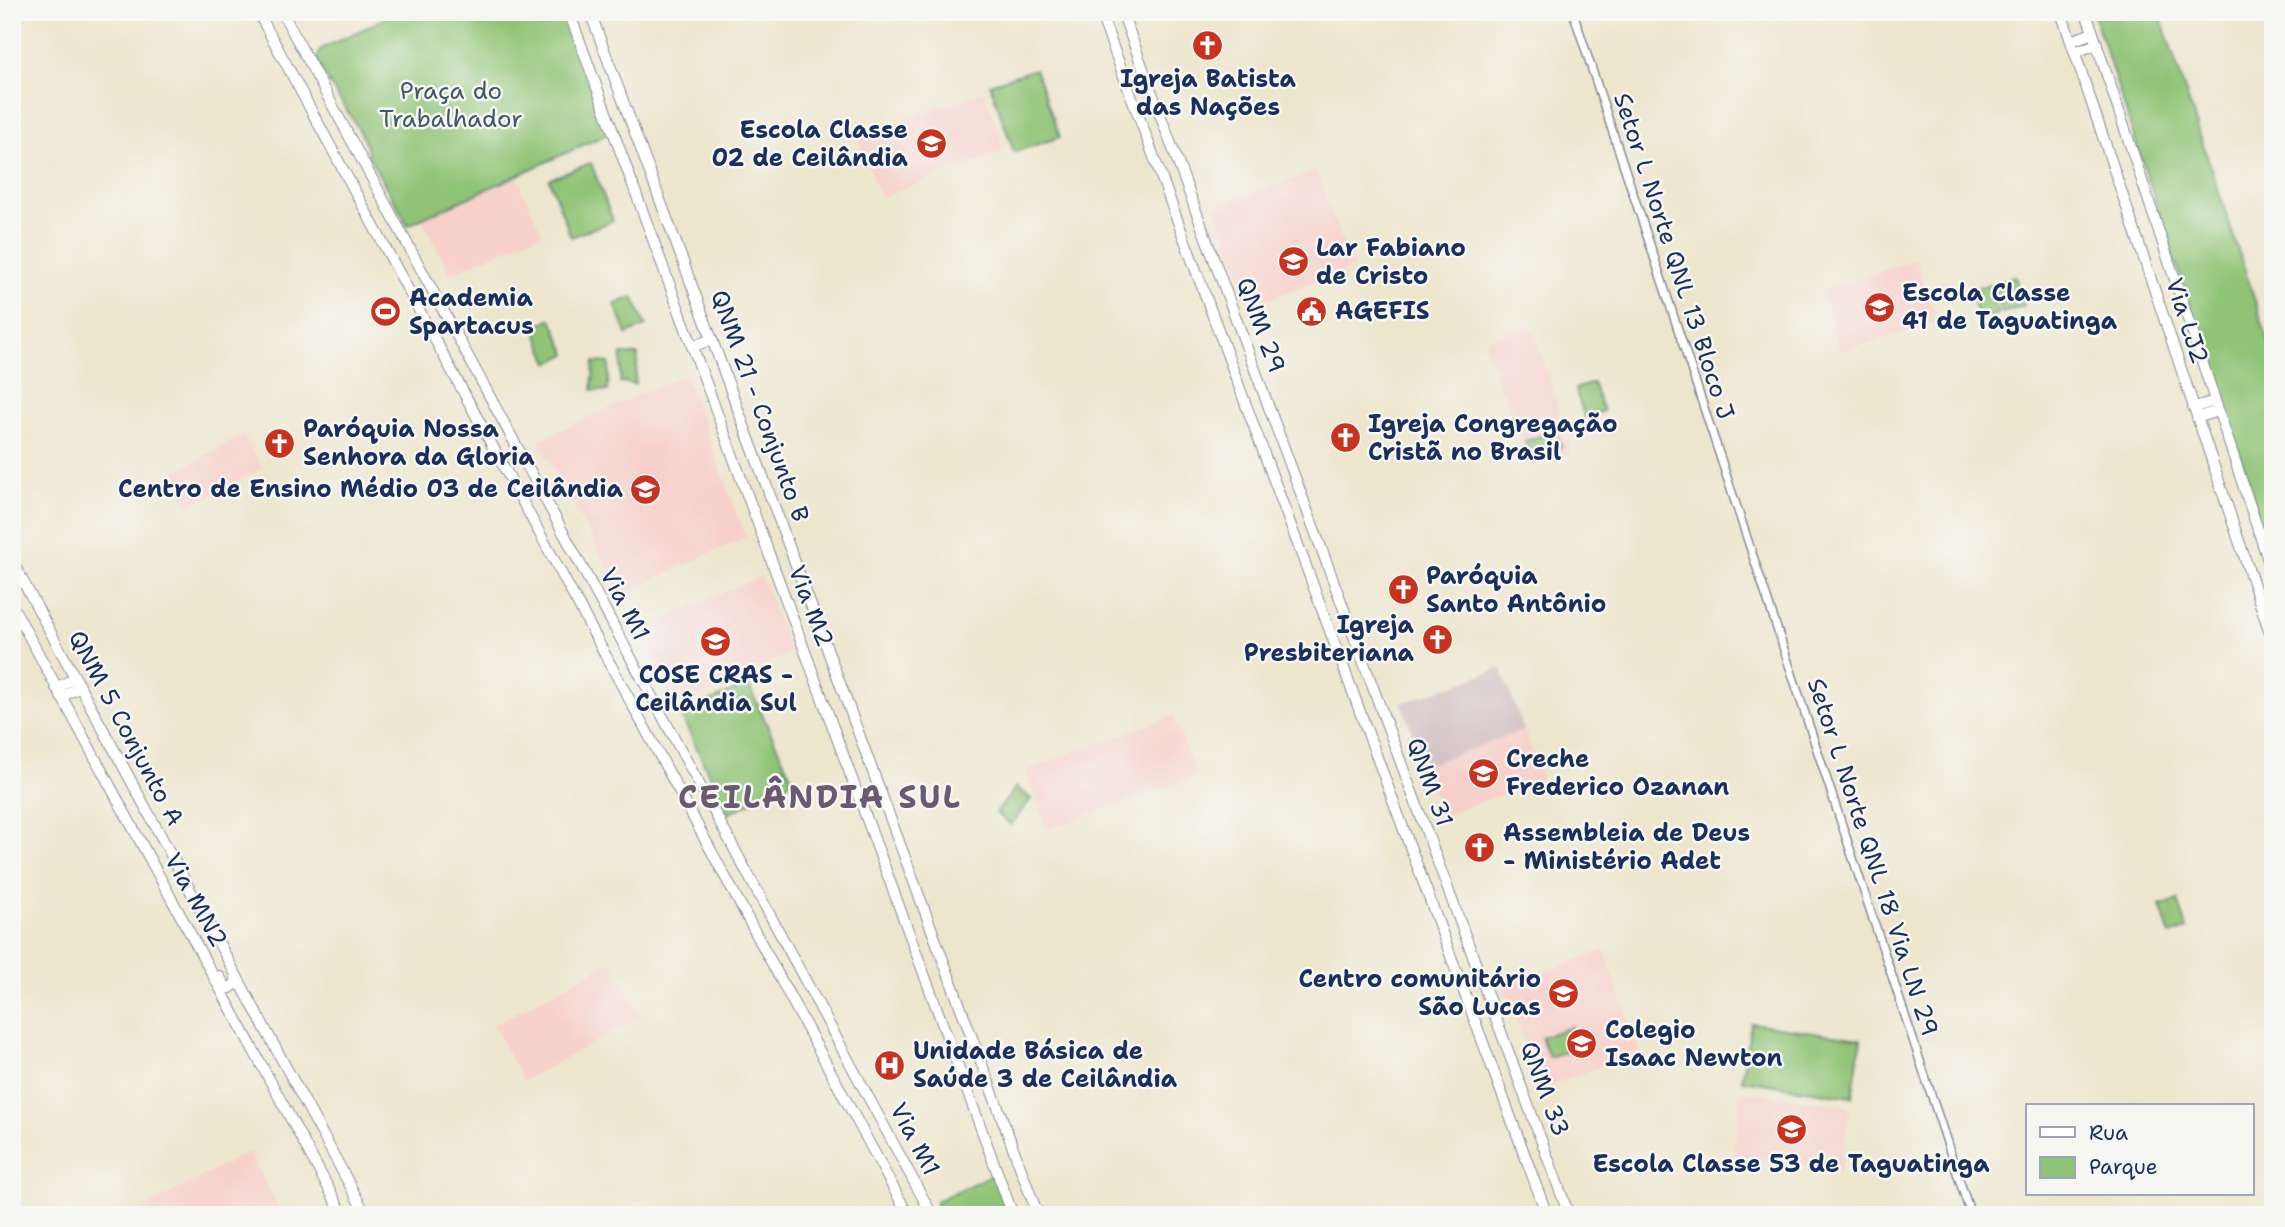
<svg xmlns="http://www.w3.org/2000/svg" width="2285" height="1227" viewBox="0 0 2285 1227" font-family="'Shantell Sans',sans-serif">
  <rect width="100%" height="100%" fill="#f6f6f2"/>
  <filter id="ink" filterUnits="userSpaceOnUse"><feTurbulence type="fractalNoise" baseFrequency=".0143" numOctaves="2"/><feDisplacementMap in="SourceGraphic" scale="14" xChannelSelector="R" yChannelSelector="G"/><feConvolveMatrix kernelMatrix="1 2 1 2 8 2 1 2 1" color-interpolation-filters="sRGB"/></filter>
  <filter id="wash" filterUnits="userSpaceOnUse"><feTurbulence type="fractalNoise" baseFrequency=".00686" numOctaves="4" result="noise"/><feDisplacementMap in="SourceGraphic" scale="28" xChannelSelector="R" yChannelSelector="G"/><feGaussianBlur stdDeviation="1.57" result="paint"/><feColorMatrix in="noise" values="0 0 0 0 0 0 0 0 0 0 0 0 0 0 0 0 0 1.4 0 .05"/><feComposite in="paint" operator="in"/></filter>
  <g filter="url(#wash)">
    <rect width="100%" height="100%" fill="#ede6cd"/>
    <g fill="#f7d0cb">
      <path d="M 984,91 L 1005,151 L 880,198 L 858,137 Z"/>
      <path d="M 1317,170 L 1333,218 L 1354,267 L 1250,306 L 1216,207 Z"/>
      <path d="M 516,176 L 542,233 L 450,274 L 422,220 Z"/>
      <path d="M 1916,259 L 1936,322 L 1841,352 L 1821,292 Z"/>
      <path d="M 1526,327 L 1533,330 L 1571,449 L 1568,455 L 1534,467 L 1527,464 L 1504,391 L 1500,389 L 1485,345 L 1488,339 Z"/>
      <path d="M 685,374 L 746,537 L 622,594 L 538,440 Z"/>
      <path d="M 244,435 L 262,468 L 189,507 L 171,474 Z"/>
      <path d="M 761,576 L 790,653 L 678,706 L 641,630 Z"/>
      <path d="M 1173,716 L 1196,776 L 1047,830 L 1026,770 Z"/>
      <path d="M 1524,730 L 1542,780 L 1442,816 L 1424,766 Z"/>
      <path d="M 1604,950 L 1640,1052 L 1541,1089 L 1504,986 Z"/>
      <path d="M 611,961 L 641,1017 L 523,1081 L 493,1025 Z"/>
      <path d="M 1745,1091 L 1847,1106 L 1850,1111 L 1841,1168 L 1838,1170 L 1736,1155 L 1733,1150 L 1742,1093 Z"/>
      <path d="M 248,1152 L 282,1213 L 131,1215 Z"/>
    </g>
    <path fill="#d2bec2" d="M 1501,668 L 1524,730 L 1424,766 L 1402,703 Z"/>
    <g fill="#8fc375" stroke="#55796a" stroke-width="2">
      <path d="M 398,12 L 567,12 L 612,132 L 408,225 L 368,155 C 369,134 325,85 317,59 L 321,49 Z"/>
      <path d="M 2093,12 L 2159,12 L 2273,355 L 2273,535 L 2266,537 Z"/>
      <path d="M 1035,69 L 1060,137 L 1014,152 L 990,84 Z"/>
      <path d="M 591,163 L 613,221 L 571,237 L 549,179 Z"/>
      <path d="M 2015,276 L 2024,306 L 2002,313 L 1994,283 Z"/>
      <path d="M 1990,284 L 1998,314 L 1978,320 L 1970,290 Z"/>
      <path d="M 633,297 L 646,326 L 627,334 L 615,304 Z"/>
      <path d="M 551,319 L 567,354 L 549,363 L 534,327 Z"/>
      <path d="M 622,354 L 638,355 L 635,384 L 620,382 Z"/>
      <path d="M 594,362 L 609,363 L 608,391 L 592,390 Z"/>
      <path d="M 1593,383 L 1603,411 L 1585,418 L 1575,389 Z"/>
      <path d="M 1556,431 L 1562,447 L 1531,458 L 1525,441 Z"/>
      <path d="M 748,684 L 793,781 L 728,814 L 681,715 Z"/>
      <path d="M 1016,787 L 1031,799 L 1011,825 L 996,813 Z"/>
      <path d="M 2178,900 L 2187,929 L 2170,935 L 2160,906 Z"/>
      <path d="M 1751,1023 L 1861,1039 L 1852,1097 L 1742,1080 Z"/>
      <path d="M 1572,1027 L 1579,1048 L 1549,1057 L 1541,1037 Z"/>
      <path d="M 989,1176 L 994,1177 L 1010,1215 L 937,1215 L 936,1201 Z"/>
    </g>
  </g>
  <g filter="url(#ink)">
    <g fill="none" stroke-linecap="round" stroke-linejoin="round">
      <defs>
        <path id="minor" d="M 1573,12 L 1971,1215"/>
        <g id="major">
          <path d="M 258,12 L 908,1215"/>
          <path d="M 282,12 L 932,1215"/>
          <path d="M 569,12 L 1013,1215"/>
          <path d="M 590,12 L 1038,1215"/>
          <path d="M 1100,12 L 1547,1215"/>
          <path d="M 1122,12 L 1569,1215"/>
          <path d="M 2061,12 L 2273,642"/>
          <path d="M 2086,12 L 2273,575"/>
          <path d="M 2071,41 L 2093,33"/>
          <path d="M 2075,52 L 2097,44"/>
          <path d="M 692,347 L 712,339"/>
          <path d="M 2193,408 L 2214,401"/>
          <path d="M 2197,418 L 2217,411"/>
          <path d="M 12,561 L 366,1215"/>
          <path d="M 12,605 L 343,1215"/>
          <path d="M 56,688 L 75,678"/>
          <path d="M 61,697 L 80,687"/>
          <path d="M 219,976 L 225,986 L 230,988 L 236,984 L 236,975"/>
        </g>
      </defs>
      <use href="#minor" stroke="#848a96" stroke-width="10"/>
      <use href="#major" stroke="#848a96" stroke-width="12"/>
      <use href="#minor" stroke="#fff" stroke-width="7"/>
      <use href="#major" stroke="#fff" stroke-width="10"/>
    </g>
  </g>
  <defs>
    <symbol id="church-disc" viewBox="-11 -11 22 22"><circle r="9.5" fill="#c8321e" stroke="#f6f6f2"/><path d="M-1.2-6h2.4v3.5h3.3v2.4h-3.3V6h-2.4V-.1h-3.3v-2.4h3.3Z" fill="#fff"/></symbol>
    <symbol id="school-disc" viewBox="-11 -11 22 22"><circle r="9.5" fill="#c8321e" stroke="#f6f6f2"/><path d="M0-5L7-2L0 1L-7-2ZM-4 1L0 2.5L4 1V4Q0 6-4 4Z" fill="#fff"/></symbol>
    <symbol id="civic-disc" viewBox="-11 -11 22 22"><circle r="9.5" fill="#c8321e" stroke="#f6f6f2"/><path d="M-.6-6.5H3V-4.5H.6V-3L4-1V1h2V6H-6V1h2V-1L-.6-3ZM-1.2 2.5V6h2.4V2.5Z" fill="#fff"/></symbol>
    <symbol id="stadium-disc" viewBox="-11 -11 22 22"><circle r="9.5" fill="#c8321e" stroke="#f6f6f2"/><path d="M0-5a6.5 5 0 1 0 0 10a6.5 5 0 1 0 0-10ZM-3.5-1.8h7v3.6h-7Z" fill="#fff"/></symbol>
    <symbol id="hospital-disc" viewBox="-11 -11 22 22"><circle r="9.5" fill="#c8321e" stroke="#f6f6f2"/><path d="M-5-5h3v3.5h4V-5h3V5h-3V1.5h-4V5h-3Z" fill="#fff"/></symbol>
  </defs>
  <g fill-rule="evenodd">
    <use href="#church-disc" x="1190" y="28" width="35" height="35"/>
    <use href="#school-disc" x="914" y="126" width="35" height="35"/>
    <use href="#school-disc" x="1276" y="244" width="35" height="35"/>
    <use href="#school-disc" x="1862" y="290" width="35" height="35"/>
    <use href="#civic-disc" x="1294" y="294" width="35" height="35"/>
    <use href="#stadium-disc" x="368" y="294" width="35" height="35"/>
    <use href="#church-disc" x="1328" y="420" width="35" height="35"/>
    <use href="#church-disc" x="262" y="426" width="35" height="35"/>
    <use href="#school-disc" x="628" y="472" width="35" height="35"/>
    <use href="#church-disc" x="1386" y="572" width="35" height="35"/>
    <use href="#church-disc" x="1420" y="622" width="35" height="35"/>
    <use href="#school-disc" x="698" y="624" width="35" height="35"/>
    <use href="#school-disc" x="1466" y="756" width="35" height="35"/>
    <use href="#church-disc" x="1462" y="830" width="35" height="35"/>
    <use href="#school-disc" x="1546" y="976" width="35" height="35"/>
    <use href="#school-disc" x="1564" y="1026" width="35" height="35"/>
    <use href="#hospital-disc" x="872" y="1048" width="35" height="35"/>
    <use href="#school-disc" x="1774" y="1112" width="35" height="35"/>
  </g>
  <g text-anchor="middle" stroke-width="5" stroke-linejoin="round" paint-order="stroke">
    <g font-size="24" font-weight="bold" fill="#1b2f5e" stroke="#f6f6f2" text-anchor="start">
      <text x="1208" y="87" text-anchor="middle">Igreja Batista<tspan x="1208" dy="28">das Nações</tspan></text>
      <text x="908" y="138" text-anchor="end">Escola Classe<tspan x="908" dy="28">02 de Ceilândia</tspan></text>
      <text x="1316" y="256">Lar Fabiano<tspan x="1316" dy="28">de Cristo</tspan></text>
      <text x="1902" y="301">Escola Classe<tspan x="1902" dy="28">41 de Taguatinga</tspan></text>
      <text x="409" y="306">Academia<tspan x="409" dy="28">Spartacus</tspan></text>
      <text x="1335" y="319">AGEFIS</text>
      <text x="1368" y="432">Igreja Congregação<tspan x="1368" dy="28">Cristã no Brasil</tspan></text>
      <text x="303" y="437">Paróquia Nossa<tspan x="303" dy="28">Senhora da Gloria</tspan></text>
      <text x="623" y="497" text-anchor="end">Centro de Ensino Médio 03 de Ceilândia</text>
      <text x="1426" y="584">Paróquia<tspan x="1426" dy="28">Santo Antônio</tspan></text>
      <text x="1414" y="633" text-anchor="end">Igreja<tspan x="1414" dy="28">Presbiteriana</tspan></text>
      <text x="716" y="683" text-anchor="middle">COSE CRAS -<tspan x="716" dy="28">Ceilândia Sul</tspan></text>
      <text x="1506" y="767">Creche<tspan x="1506" dy="28">Frederico Ozanan</tspan></text>
      <text x="1503" y="841">Assembleia de Deus<tspan x="1503" dy="28">- Ministério Adet</tspan></text>
      <text x="1541" y="987" text-anchor="end">Centro comunitário<tspan x="1541" dy="28">São Lucas</tspan></text>
      <text x="1605" y="1038">Colegio<tspan x="1605" dy="28">Isaac Newton</tspan></text>
      <text x="913" y="1059">Unidade Básica de<tspan x="913" dy="28">Saúde 3 de Ceilândia</tspan></text>
      <text x="1791" y="1172" text-anchor="middle">Escola Classe 53 de Taguatinga</text>
    </g>
    <g font-size="24" fill="#3e5b65" stroke="#f6f6f2">
      <text x="451" y="99">Praça do<tspan x="451" dy="28">Trabalhador</tspan></text>
    </g>
    <g font-size="24" fill="#1b2f5e" stroke="#f6f6f2">
      <text transform="translate(1674 256) rotate(72)" y="8">Setor L Norte QNL 13 Bloco J</text>
      <text transform="translate(2187 321) rotate(72)" y="8">Via LJ2</text>
      <text transform="translate(1261 325) rotate(70)" y="8">QNM 29</text>
      <text transform="translate(760 406) rotate(70)" y="8">QNM 21 - Conjunto B</text>
      <text transform="translate(625 604) rotate(62)" y="8">Via M1</text>
      <text transform="translate(811 606) rotate(69)" y="8">Via M2</text>
      <text transform="translate(126 728) rotate(62)" y="8">QNM 5 Conjunto A</text>
      <text transform="translate(1430 782) rotate(70)" y="8">QNM 31</text>
      <text transform="translate(1873 857) rotate(72)" y="8">Setor L Norte QNL 18 Via LN 29</text>
      <text transform="translate(196 900) rotate(61)" y="8">Via MN2</text>
      <text transform="translate(1545 1089) rotate(70)" y="8">QNM 33</text>
      <text transform="translate(915 1139) rotate(62)" y="8">Via M1</text>
    </g>
    <g font-size="32" font-weight="bold" letter-spacing="2" fill="#695971" stroke="#f6f6f2">
      <text x="820" y="808">CEILÂNDIA SUL</text>
    </g>
  </g>
  <rect width="2285" height="1227" fill="none" stroke="#f6f6f2" stroke-width="42"/>
  <rect x="2026" y="1104" width="228" height="91" fill="#f6f6f2" stroke="#9ea6b7" stroke-width="2"/>
  <rect x="2040" y="1127" width="35" height="10" fill="#ffffff" stroke="#9ea6b7" stroke-width="2"/>
  <text x="2089" y="1140" font-size="21" fill="#1b2f5e">Rua</text>
  <rect x="2040" y="1157" width="35" height="21" fill="#8fc375" stroke="#9ea6b7" stroke-width="2"/>
  <text x="2089" y="1174" font-size="21" fill="#1b2f5e">Parque</text>
</svg>
